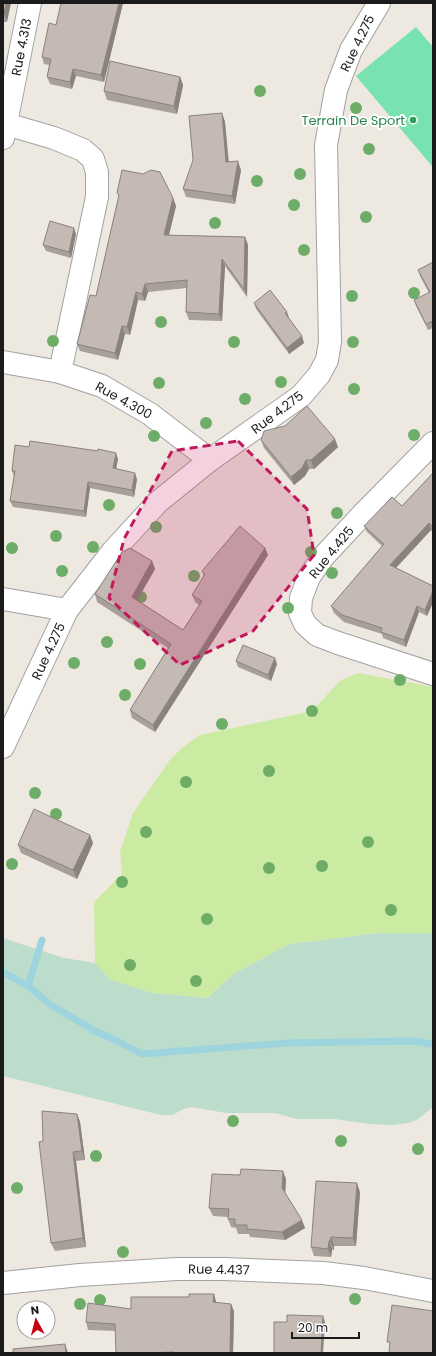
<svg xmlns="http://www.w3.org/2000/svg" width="436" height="1356" viewBox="0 0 436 1356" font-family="Poppins,sans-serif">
  <rect width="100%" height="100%" fill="#ede8e0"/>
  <path fill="#cceba2" d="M 358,673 L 433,687 L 433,933 L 379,933 L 290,944 L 233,974 L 208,998 L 151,993 L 109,979 L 95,963 L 94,902 L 122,874 L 120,852 L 133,813 L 169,761 L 183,747 L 200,735 L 312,711 L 340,681 Z"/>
  <path fill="#bcddcb" d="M 379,933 L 433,933 L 433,1107 L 417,1120 L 408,1123 L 393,1125 L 369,1124 L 335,1119 L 297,1119 L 275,1113 L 226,1113 L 191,1107 L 183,1109 L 173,1115 L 161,1115 L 3,1076 L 3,938 L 64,958 L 95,963 L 109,979 L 151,993 L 208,998 L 233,974 L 290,944 Z"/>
  <path fill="#78e2b1" d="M 416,27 L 433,47 L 433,165 L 432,166 L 356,76 Z"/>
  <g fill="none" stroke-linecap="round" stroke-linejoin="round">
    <g stroke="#9dd4de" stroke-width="7">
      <path d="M 3,972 L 28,986 L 51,1005 L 95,1031 L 119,1042 L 142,1054 L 287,1043 L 412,1041 L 433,1044"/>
      <path d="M 28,986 L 42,940"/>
    </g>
    <defs>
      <g id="street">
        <path d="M 6,124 L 54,138 L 83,150 L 93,159 L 97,172 L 97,197 L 60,372"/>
        <path d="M 3,138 L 30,3"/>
        <path d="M 3,362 L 60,372 L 102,386 L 150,414 L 210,460"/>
        <path d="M 433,443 L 363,514 L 323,557 L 309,577 L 301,598 L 300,613 L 305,624 L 317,635 L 338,643 L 433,674"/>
        <path d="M 3,599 L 67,610"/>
        <path d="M 3,747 L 67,610 L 113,551 L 158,502 L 210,460 L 301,396 L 319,375 L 327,360 L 330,342 L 326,145 L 336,90 L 351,50 L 379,3"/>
        <path d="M 3,1283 L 80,1275 L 177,1269 L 224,1269 L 323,1273 L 364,1278 L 433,1291"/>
      </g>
    </defs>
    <use href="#street" stroke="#a2a2a2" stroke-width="24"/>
    <use href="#street" stroke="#fff" stroke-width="22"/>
  </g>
  <g fill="#6ead68">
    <circle cx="260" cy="91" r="6"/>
    <circle cx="356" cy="108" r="6"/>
    <circle cx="369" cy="149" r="6"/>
    <circle cx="300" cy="174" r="6"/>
    <circle cx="257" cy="181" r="6"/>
    <circle cx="294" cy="205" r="6"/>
    <circle cx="366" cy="217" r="6"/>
    <circle cx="215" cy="223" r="6"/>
    <circle cx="304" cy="250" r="6"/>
    <circle cx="414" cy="293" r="6"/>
    <circle cx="352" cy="296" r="6"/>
    <circle cx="161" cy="322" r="6"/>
    <circle cx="53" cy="341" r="6"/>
    <circle cx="234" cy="342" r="6"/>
    <circle cx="353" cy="342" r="6"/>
    <circle cx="281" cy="382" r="6"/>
    <circle cx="159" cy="383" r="6"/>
    <circle cx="354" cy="389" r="6"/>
    <circle cx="245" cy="399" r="6"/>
    <circle cx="206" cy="423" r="6"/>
    <circle cx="414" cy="435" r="6"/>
    <circle cx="154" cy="436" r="6"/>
    <circle cx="109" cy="505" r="6"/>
    <circle cx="337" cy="513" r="6"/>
    <circle cx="156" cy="527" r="6"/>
    <circle cx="56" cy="536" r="6"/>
    <circle cx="93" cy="547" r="6"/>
    <circle cx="12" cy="548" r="6"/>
    <circle cx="311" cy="552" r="6"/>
    <circle cx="62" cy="571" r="6"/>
    <circle cx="332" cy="573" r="6"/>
    <circle cx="194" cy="576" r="6"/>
    <circle cx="141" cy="597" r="6"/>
    <circle cx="288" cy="608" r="6"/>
    <circle cx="107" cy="642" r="6"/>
    <circle cx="74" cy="663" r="6"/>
    <circle cx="140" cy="664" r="6"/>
    <circle cx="400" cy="680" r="6"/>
    <circle cx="125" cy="695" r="6"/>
    <circle cx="312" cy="711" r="6"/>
    <circle cx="222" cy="724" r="6"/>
    <circle cx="269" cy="771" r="6"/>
    <circle cx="186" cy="782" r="6"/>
    <circle cx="35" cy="793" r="6"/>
    <circle cx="56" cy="814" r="6"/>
    <circle cx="146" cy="832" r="6"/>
    <circle cx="368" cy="842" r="6"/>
    <circle cx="12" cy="864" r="6"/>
    <circle cx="322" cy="866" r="6"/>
    <circle cx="269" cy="868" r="6"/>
    <circle cx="122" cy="882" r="6"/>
    <circle cx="391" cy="910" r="6"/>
    <circle cx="207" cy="919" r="6"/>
    <circle cx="130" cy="965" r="6"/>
    <circle cx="196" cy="981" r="6"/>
    <circle cx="233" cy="1121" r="6"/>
    <circle cx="341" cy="1141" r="6"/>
    <circle cx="418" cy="1149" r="6"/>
    <circle cx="96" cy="1156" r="6"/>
    <circle cx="17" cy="1188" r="6"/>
    <circle cx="123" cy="1252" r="6"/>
    <circle cx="355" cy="1299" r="6"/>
    <circle cx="100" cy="1300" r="6"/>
    <circle cx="80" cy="1304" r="6"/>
  </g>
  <g fill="#a99f9a">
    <path d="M 3,3 L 7,22 L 3,22 Z"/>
    <path d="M 123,3 L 104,82 L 76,76 L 72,89 L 50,84 L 47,77 L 49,65 L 44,64 L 42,57 Z"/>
    <path d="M 180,77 L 183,85 L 177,114 L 107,100 L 104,91 Z"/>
    <path d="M 222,113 L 225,122 L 229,162 L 241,170 L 235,204 L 186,197 L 183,189 Z"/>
    <path d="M 117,193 L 173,198 L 176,206 L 169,235 L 245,237 L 248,245 L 247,297 L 225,266 L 222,321 L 189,320 L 186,312 L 187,288 L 148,292 L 145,301 L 138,300 L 130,335 L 125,334 L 118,360 L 80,351 L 77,344 L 96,296 L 119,196 Z"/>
    <path d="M 76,234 L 71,258 L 46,251 L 43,245 Z"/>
    <path d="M 433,262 L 433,328 L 428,330 L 416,306 L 414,300 L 429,293 L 420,276 L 418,270 Z"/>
    <path d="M 254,303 L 289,318 L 304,343 L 289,354 L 256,309 Z"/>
    <path d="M 261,440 L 338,447 L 314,469 L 309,469 L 305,476 L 294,485 L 264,448 Z"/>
    <path d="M 118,459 L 116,469 L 137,479 L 134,497 L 90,488 L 86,517 L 13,507 L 10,501 L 14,476 L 12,471 Z"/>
    <path d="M 433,473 L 433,532 L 431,530 L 396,568 L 433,586 L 427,616 L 419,612 L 406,647 L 383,638 L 382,634 L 344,622 L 334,613 L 331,606 L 382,546 L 367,532 L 364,526 L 402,506 Z"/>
    <path d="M 265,548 L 268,555 L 155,732 L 132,718 L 130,710 L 168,648 L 97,602 L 95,594 L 152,561 L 155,569 L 137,600 L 183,630 L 199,605 L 195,602 L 192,595 L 204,576 L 202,571 Z"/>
    <path d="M 236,661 L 277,664 L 271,681 L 238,667 Z"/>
    <path d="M 93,843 L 77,879 L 21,853 L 18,845 Z"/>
    <path d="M 77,1114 L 80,1122 L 85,1160 L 76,1161 L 86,1247 L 55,1251 L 51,1243 L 43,1141 Z"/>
    <path d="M 286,1179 L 285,1193 L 305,1228 L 285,1240 L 250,1237 L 249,1234 L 238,1234 L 236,1228 L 231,1227 L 228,1219 L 228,1217 L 213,1216 L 209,1208 Z"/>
    <path d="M 360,1192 L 356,1246 L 334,1246 L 334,1250 L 332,1250 L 331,1257 L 314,1256 L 311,1247 Z"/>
    <path d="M 214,1294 L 216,1302 L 234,1311 L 233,1353 L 116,1353 L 116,1331 L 88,1330 L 86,1322 L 131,1309 L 189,1297 Z"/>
  </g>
  <g fill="#8a827d">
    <path d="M 6,3 L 11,3 L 7,22 L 4,14 Z"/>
    <path d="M 119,3 L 123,3 L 104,82 L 101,75 Z"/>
    <path d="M 73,69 L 76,76 L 72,89 L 70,82 Z"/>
    <path d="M 180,77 L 183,85 L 177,114 L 174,106 Z"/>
    <path d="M 222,113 L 225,122 L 229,171 L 226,162 Z"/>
    <path d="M 238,161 L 241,170 L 235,204 L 232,196 Z"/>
    <path d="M 173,198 L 176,206 L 167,243 L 164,235 Z"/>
    <path d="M 74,228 L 76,234 L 71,258 L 69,252 Z"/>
    <path d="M 245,237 L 248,245 L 247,297 L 244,289 Z"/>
    <path d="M 222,259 L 225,266 L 222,321 L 219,314 Z"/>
    <path d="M 145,284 L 148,292 L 145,301 L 142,294 Z"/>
    <path d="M 136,292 L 138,300 L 130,335 L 127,327 Z"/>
    <path d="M 287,312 L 289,318 L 287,319 L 285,313 Z"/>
    <path d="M 122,326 L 125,334 L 118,360 L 115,353 Z"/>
    <path d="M 302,336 L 304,343 L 289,354 L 287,348 Z"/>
    <path d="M 335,439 L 338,447 L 314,469 L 311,460 Z"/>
    <path d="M 116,453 L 118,459 L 115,474 L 113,468 Z"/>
    <path d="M 306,460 L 309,469 L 305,476 L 294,485 L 291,477 Z"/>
    <path d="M 135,473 L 137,479 L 134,497 L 132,490 Z"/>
    <path d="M 88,482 L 90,488 L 86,517 L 84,511 Z"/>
    <path d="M 429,523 L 431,530 L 393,571 L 390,565 Z"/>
    <path d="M 265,548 L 268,555 L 155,732 L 153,725 Z"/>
    <path d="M 152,561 L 155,569 L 135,604 L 132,597 Z"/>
    <path d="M 433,591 L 433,603 L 427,616 L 425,610 Z"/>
    <path d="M 417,606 L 419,612 L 406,647 L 404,640 Z"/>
    <path d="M 275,658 L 277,664 L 271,681 L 268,675 Z"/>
    <path d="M 90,835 L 93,843 L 77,879 L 73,870 Z"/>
    <path d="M 77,1114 L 80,1122 L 85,1160 L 82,1151 Z"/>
    <path d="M 73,1152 L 76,1161 L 86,1247 L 83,1238 Z"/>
    <path d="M 283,1171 L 286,1179 L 285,1196 L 282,1188 Z"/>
    <path d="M 357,1183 L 360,1192 L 356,1246 L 353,1238 Z"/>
    <path d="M 302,1220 L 305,1228 L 285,1240 L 282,1232 Z"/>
    <path d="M 331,1237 L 334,1246 L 334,1250 L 330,1241 Z"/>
    <path d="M 329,1241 L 332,1250 L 331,1257 L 328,1249 Z"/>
    <path d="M 214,1294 L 216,1302 L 216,1309 L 213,1302 Z"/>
    <path d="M 231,1304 L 234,1311 L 233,1353 L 230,1353 Z"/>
    <path d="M 323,1316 L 325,1322 L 323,1353 L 321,1353 Z"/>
    <path d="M 65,1344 L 68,1353 L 66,1353 Z"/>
  </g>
  <g fill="#c5b9b3" stroke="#8a827d">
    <path d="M 3,3 L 6,3 L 4,14 L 3,14 Z"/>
    <path d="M 61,3 L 119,3 L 101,75 L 73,69 L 70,82 L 47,77 L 51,59 L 42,57 L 49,23 L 56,25 Z"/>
    <path d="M 110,61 L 180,77 L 174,106 L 104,91 Z"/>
    <path d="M 222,113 L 226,162 L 238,161 L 232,196 L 183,189 L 193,160 L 189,116 Z"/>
    <path d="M 122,170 L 143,174 L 151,170 L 160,172 L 173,198 L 164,235 L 245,237 L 244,289 L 222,259 L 219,314 L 186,312 L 187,280 L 145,284 L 142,294 L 136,292 L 127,327 L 122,326 L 115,353 L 77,344 L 90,295 L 96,296 L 119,195 L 117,193 Z"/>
    <path d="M 50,221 L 74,228 L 69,252 L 43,245 Z"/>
    <path d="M 433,262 L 433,321 L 426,324 L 414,300 L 430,292 L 418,270 Z"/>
    <path d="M 270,290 L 287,312 L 285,313 L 302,336 L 287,348 L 254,303 Z"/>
    <path d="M 307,406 L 335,439 L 311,460 L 306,460 L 302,468 L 291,477 L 261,440 L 264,431 L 285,426 Z"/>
    <path d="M 30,441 L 98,451 L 98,449 L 116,453 L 113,468 L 135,473 L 132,490 L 88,482 L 84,511 L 10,501 L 15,471 L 12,471 L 15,445 L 29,447 Z"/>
    <path d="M 433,473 L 433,527 L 429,523 L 390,565 L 433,586 L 433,591 L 425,610 L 417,606 L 404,640 L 381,632 L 382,628 L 342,615 L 331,606 L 384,544 L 364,526 L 392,497 L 402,506 Z"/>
    <path d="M 240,526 L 265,548 L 153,725 L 130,710 L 171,644 L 95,594 L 122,552 L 130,548 L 152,561 L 132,597 L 183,630 L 202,601 L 192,595 L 205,574 L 202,571 Z"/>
    <path d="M 243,645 L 275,658 L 268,675 L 236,661 Z"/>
    <path d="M 34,809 L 90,835 L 73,870 L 18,845 Z"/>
    <path d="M 42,1111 L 77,1114 L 82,1151 L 73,1152 L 83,1238 L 51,1243 L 39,1142 L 43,1141 Z"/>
    <path d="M 241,1169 L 283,1171 L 282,1188 L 302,1220 L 282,1232 L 247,1229 L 247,1225 L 235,1225 L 235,1219 L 228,1219 L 229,1209 L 209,1208 L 212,1174 L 240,1175 Z"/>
    <path d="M 316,1181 L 357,1183 L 353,1238 L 331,1237 L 330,1241 L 329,1241 L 328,1249 L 311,1247 Z"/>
    <path d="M 189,1294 L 214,1294 L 213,1302 L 231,1304 L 230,1353 L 174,1353 L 174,1352 L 145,1353 L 116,1353 L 115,1324 L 86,1322 L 88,1303 L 131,1309 L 131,1297 L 189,1297 Z"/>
    <path d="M 392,1305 L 433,1311 L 433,1353 L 389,1353 L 390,1342 L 387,1342 Z"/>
    <path d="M 287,1315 L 323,1316 L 321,1353 L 274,1353 L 274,1322 L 287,1322 Z"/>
    <path d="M 65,1344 L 66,1353 L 13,1353 L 13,1349 Z"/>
  </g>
  <path fill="#c2185b" fill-opacity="0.2" stroke="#c2185b" stroke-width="3" stroke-dasharray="8 5" stroke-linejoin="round" d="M 238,441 L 307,509 L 314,555 L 253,631 L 180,665 L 109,598 L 124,539 L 172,451 Z"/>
  <circle fill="#2e9e5b" stroke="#fff" stroke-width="1.5" cx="413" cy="120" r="4"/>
  <g text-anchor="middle" stroke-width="4" stroke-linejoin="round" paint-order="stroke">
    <g font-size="13" fill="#1b1b1b" stroke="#fff">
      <text transform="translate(357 43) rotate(-64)" y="5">Rue 4.275</text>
      <text transform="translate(21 47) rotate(-79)" y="5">Rue 4.313</text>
      <text transform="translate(124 400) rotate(29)" y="5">Rue 4.300</text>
      <text transform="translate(277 412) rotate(-37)" y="5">Rue 4.275</text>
      <text transform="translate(331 552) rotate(-51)" y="5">Rue 4.425</text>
      <text transform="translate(48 651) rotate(-65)" y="5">Rue 4.275</text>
      <text transform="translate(219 1269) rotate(1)" y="5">Rue 4.437</text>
    </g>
    <g font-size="13" fill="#27864d" stroke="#fff" text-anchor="end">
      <text x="405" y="125">Terrain De Sport</text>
    </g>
  </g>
  <rect width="436" height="1356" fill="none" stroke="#1b1b1b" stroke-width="8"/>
  <g transform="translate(36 1320) rotate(353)"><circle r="19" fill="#ffffff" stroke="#a4a4a4"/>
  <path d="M0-3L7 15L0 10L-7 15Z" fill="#c6000f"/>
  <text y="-6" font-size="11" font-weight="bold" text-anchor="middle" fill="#1b1b1b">N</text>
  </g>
  <path d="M292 1332v6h67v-6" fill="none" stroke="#1b1b1b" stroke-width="2"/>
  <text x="298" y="1332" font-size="12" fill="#1b1b1b" stroke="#ffffff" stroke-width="3" paint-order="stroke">20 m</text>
</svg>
